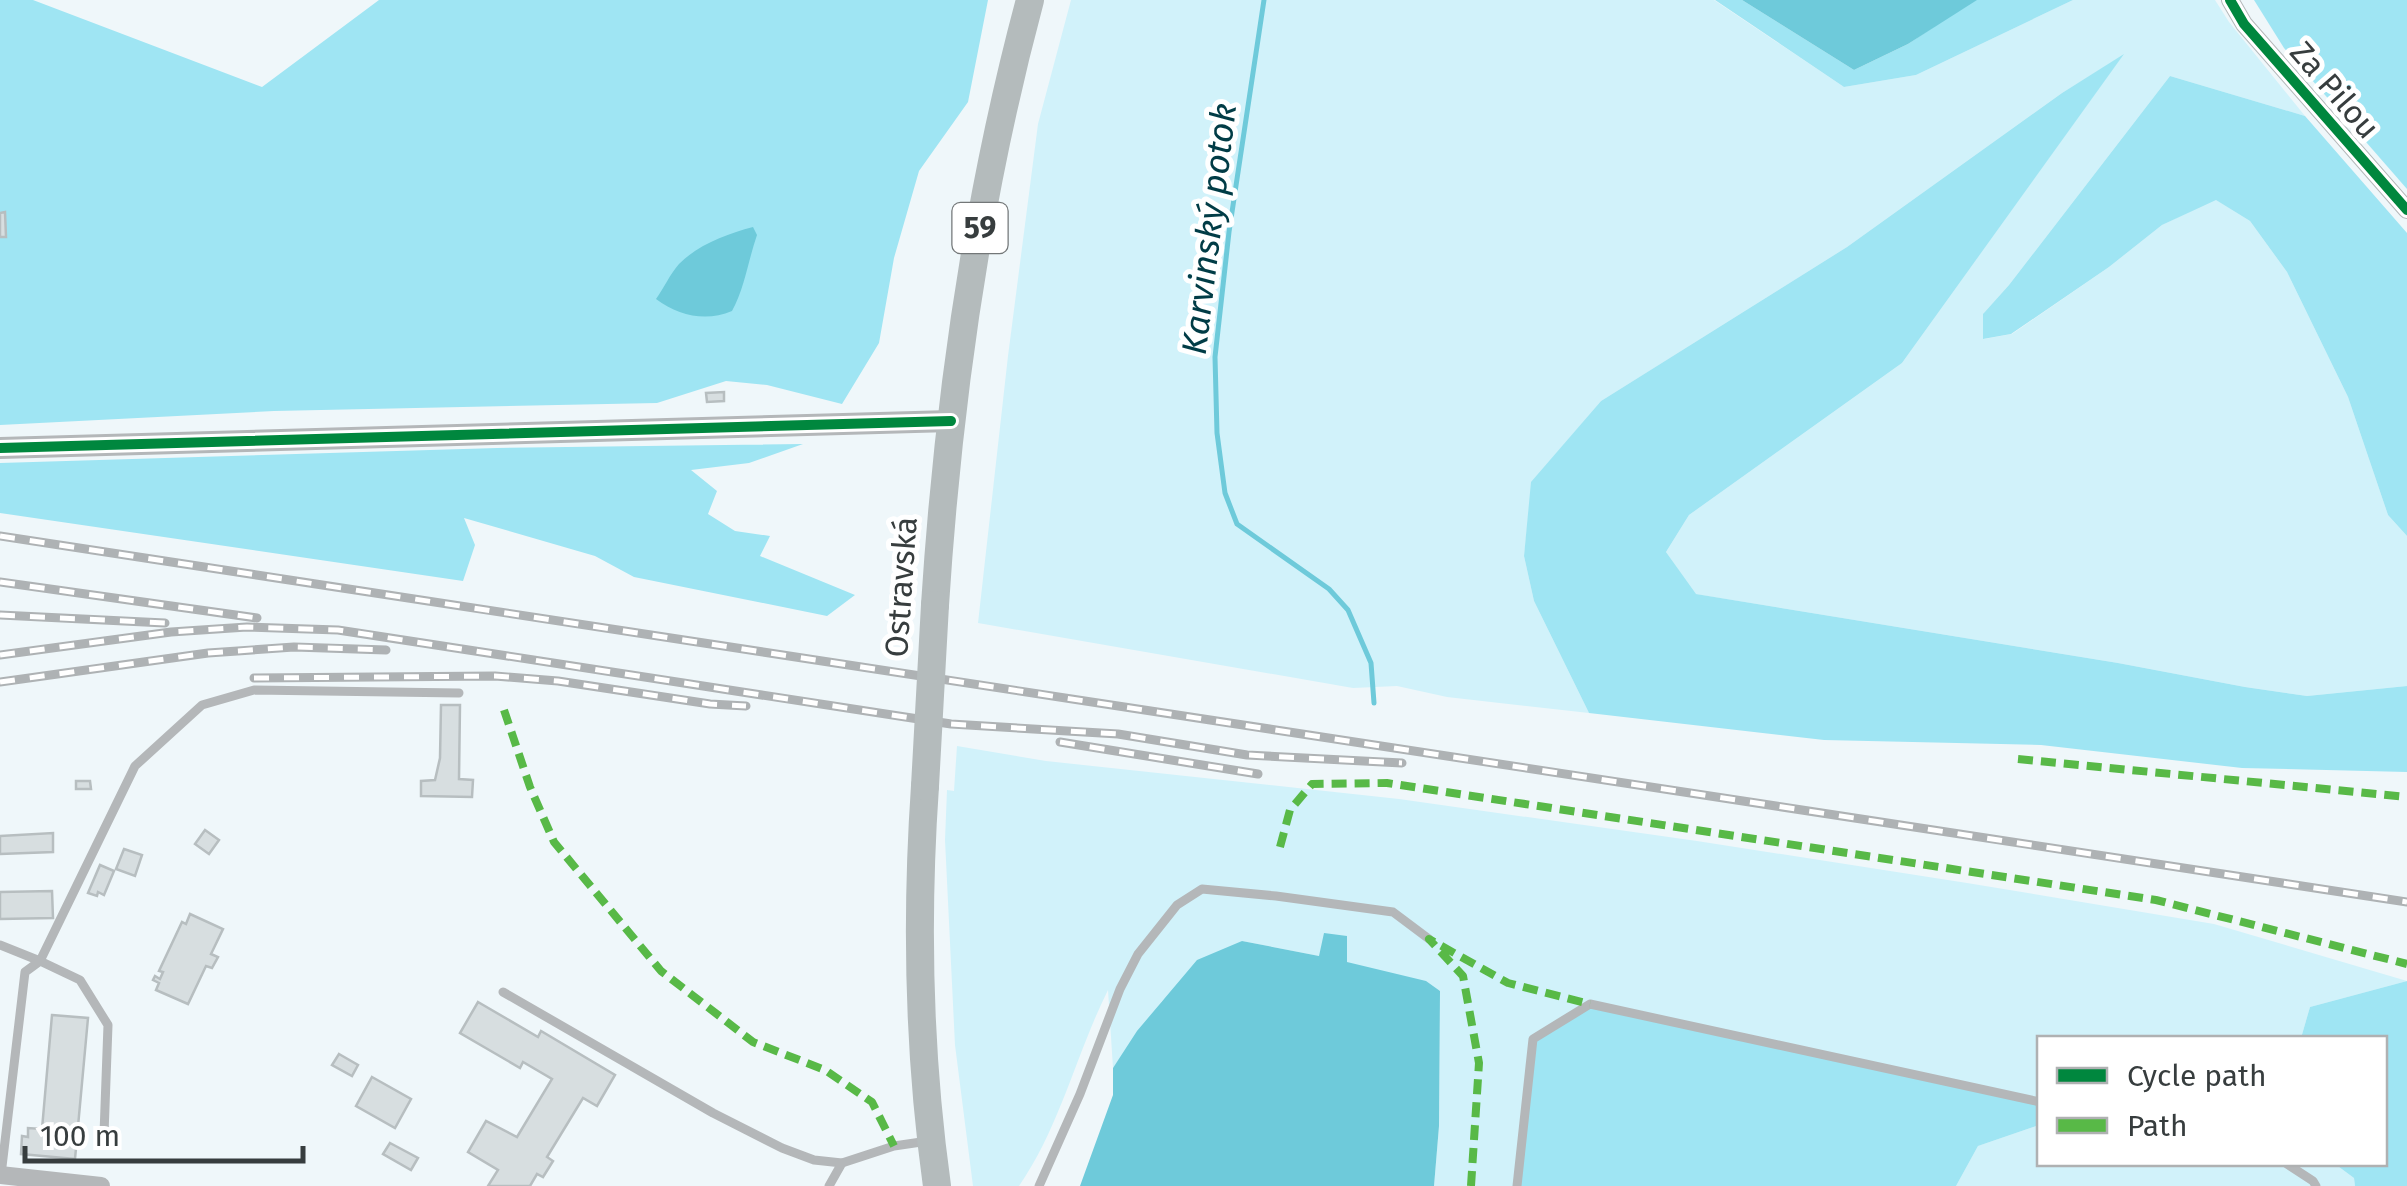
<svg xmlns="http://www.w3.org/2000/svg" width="2407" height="1186" viewBox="0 0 2407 1186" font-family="'Fira Sans',sans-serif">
  <rect width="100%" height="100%" fill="#eff7fa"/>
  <g fill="#d1f2fa">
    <path d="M 1071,0 L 1714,0 L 1844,87 L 1916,75 L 2073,0 L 2215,0 L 2229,22 L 2305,116 L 2170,76 L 2009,285 L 1984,313 L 1984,339 L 2012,334 L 2109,267 L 2162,225 L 2215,199 L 2250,221 L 2287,272 L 2348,397 L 2388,515 L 2407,536 L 2407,686 L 2307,696 L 2245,687 L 2118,663 L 1695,594 L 1666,552 L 1689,515 L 1902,363 L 2122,56 L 2062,93 L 1847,247 L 1601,401 L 1532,482 L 1524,556 L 1534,601 L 1589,713 L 1447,697 L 1397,686 L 1353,688 L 978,623 L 1008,356 L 1038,124 Z"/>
    <path d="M 957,746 L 1046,761 L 1399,799 L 1697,841 L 1967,883 L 2214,924 L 2407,981 L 2310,1007 L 2301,1038 L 2040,1038 L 2039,1102 L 1517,1186 L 1434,1186 L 1439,1126 L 1440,991 L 1346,962 L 1347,936 L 1319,956 L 1242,941 L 1162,1001 L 1113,1068 L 1108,990 C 1076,1054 1060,1127 1019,1186 L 973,1186 L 955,1045 L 945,840 L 947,790 L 954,791 Z"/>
    <path d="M 2039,1125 L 2040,1164 L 2335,1164 L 2354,1178 L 2355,1186 L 1956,1186 L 1978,1146 Z"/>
  </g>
  <g fill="#9fe5f3">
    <path d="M 0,0 L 33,0 L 262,87 L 379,0 L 988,0 L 968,102 L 919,171 L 894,258 L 879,343 L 842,404 L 767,385 L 726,381 L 657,403 L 274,411 L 0,425 Z"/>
    <path d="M 1715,0 L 1742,0 L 1854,70 L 1908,44 L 1974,0 L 2073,0 L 1916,75 L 1844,87 Z"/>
    <path d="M 2254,0 L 2407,0 L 2407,189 L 2284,48 Z"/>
    <path d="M 2124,54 L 1902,363 L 1689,515 L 1666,552 L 1696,594 L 2118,663 L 2245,687 L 2307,696 L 2407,686 L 2407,772 L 2242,768 L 2041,745 L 1824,740 L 1589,713 L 1534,601 L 1524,556 L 1531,482 L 1601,401 L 1847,247 L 2062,93 Z"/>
    <path d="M 2170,76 L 2305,116 L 2407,233 L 2407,536 L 2388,515 L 2348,397 L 2287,272 L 2250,221 L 2216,200 L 2162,225 L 2109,267 L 2011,334 L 1983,339 L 1983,314 L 2009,285 Z"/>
    <path d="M 803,444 L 749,463 L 691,470 L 717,491 L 708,514 L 735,531 L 770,536 L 760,556 L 855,595 L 827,616 L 634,577 L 595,556 L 464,518 L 475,545 L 463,581 L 0,513 L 0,463 L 497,448 Z"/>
    <path d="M 2407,981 L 2407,1186 L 2355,1186 L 2354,1178 L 2335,1164 L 2384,1164 L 2384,1038 L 2301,1038 L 2310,1007 Z"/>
    <path d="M 1590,1004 L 2039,1102 L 2039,1125 L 1978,1146 L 1956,1186 L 1517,1186 L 1533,1039 Z"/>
  </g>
  <g fill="#6ecada">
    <path d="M 1742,0 L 1977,0 L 1908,44 L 1854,70 Z"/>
    <path d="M 753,227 L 757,235 C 748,261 745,287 732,311 C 706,322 679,316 656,299 C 664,288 670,274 679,264 C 699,244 727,234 753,227 Z"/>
    <path d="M 1324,933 L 1347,936 L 1347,962 L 1426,981 L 1440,991 L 1439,1126 L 1434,1186 L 1080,1186 L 1113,1095 L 1113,1068 L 1137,1031 L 1197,960 L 1242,941 L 1319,956 Z"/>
  </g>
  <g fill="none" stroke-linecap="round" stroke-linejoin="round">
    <path stroke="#6ecada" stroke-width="5" d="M 1264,0 L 1229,232 L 1215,357 L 1217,433 L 1225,493 L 1237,524 L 1329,589 L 1348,610 L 1371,663 L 1374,703"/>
  </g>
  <g fill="#d7dee0" stroke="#b7bec0" stroke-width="2.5">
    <path d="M 5,212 L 6,237 L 0,237 L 0,213 Z"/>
    <path d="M 724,392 L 724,401 L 707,402 L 706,393 Z"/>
    <path d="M 441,705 L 460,705 L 459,779 L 473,780 L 472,797 L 421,796 L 421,781 L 435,780 L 440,758 Z"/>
    <path d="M 76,781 L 90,781 L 91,789 L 76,789 Z"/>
    <path d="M 205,830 L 219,840 L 209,854 L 195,844 Z"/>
    <path d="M 53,833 L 53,852 L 0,854 L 0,836 Z"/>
    <path d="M 124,849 L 142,855 L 135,876 L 116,869 Z"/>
    <path d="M 100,865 L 114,871 L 104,895 L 98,892 L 97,896 L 88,893 Z"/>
    <path d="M 52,891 L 53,918 L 0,919 L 0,892 Z"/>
    <path d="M 190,914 L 223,929 L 211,954 L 218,957 L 212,968 L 206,966 L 188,1004 L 156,990 L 159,983 L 153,980 L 155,976 L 160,979 L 163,972 L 159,971 L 182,922 L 186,924 Z"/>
    <path d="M 478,1002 L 538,1037 L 541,1031 L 615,1075 L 597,1106 L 583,1098 L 547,1157 L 553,1161 L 543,1177 L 537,1174 L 530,1186 L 488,1186 L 498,1170 L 468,1152 L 486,1121 L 517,1137 L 552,1079 L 523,1062 L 520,1068 L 460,1033 Z"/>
    <path d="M 52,1015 L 88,1018 L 75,1159 L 21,1154 L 22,1136 L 28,1137 L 28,1128 L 42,1129 Z"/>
    <path d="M 339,1054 L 358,1065 L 352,1076 L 332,1065 Z"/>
    <path d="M 372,1077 L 411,1099 L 395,1128 L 356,1106 Z"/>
    <path d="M 390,1143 L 418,1158 L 411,1170 L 383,1154 Z"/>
  </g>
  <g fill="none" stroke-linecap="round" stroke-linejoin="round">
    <g stroke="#b4b7b9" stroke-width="9">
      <path d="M 0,945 L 40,961 L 135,766 L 202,705 L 254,690 L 459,693"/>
      <path d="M 503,992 L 713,1113 L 782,1148 L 814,1160 L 842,1163 L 894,1146 L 928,1141"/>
      <path d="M 2287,1164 L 2313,1181 L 2316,1186"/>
      <path d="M 1,1175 L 25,972 L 40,961 L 80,980 L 108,1025 L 104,1134"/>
      <path d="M 829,1186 L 842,1163"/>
      <path d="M 1039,1186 L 1080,1094 L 1120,989 L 1138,954 L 1177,905 L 1202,889 L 1276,896 L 1393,912 L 1429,939"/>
      <path d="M 1517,1186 L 1533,1039 L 1590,1004 L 2040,1102"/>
    </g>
    <g stroke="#b4b7b9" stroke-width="18">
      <path d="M 2230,0 L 2244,24 L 2407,210"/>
      <path d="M 0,1175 L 101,1186"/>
    </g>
    <path stroke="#b4b7b9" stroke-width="22" d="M 0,448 L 951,421"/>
    <g stroke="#b4bbbc" stroke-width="28">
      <path d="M 935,605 C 948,402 977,197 1030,0"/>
      <path d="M 925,786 C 916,917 919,1057 937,1186"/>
    </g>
    <defs>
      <g id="rail">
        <path d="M 0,536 L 2407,902"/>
        <path d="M 0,582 L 257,618"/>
        <path d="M 0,615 L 165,623"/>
        <path d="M 0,655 L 171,632 L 247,627 L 338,630 L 951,724 L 1118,734 L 1247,755 L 1402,763"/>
        <path d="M 254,678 L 495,676 L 558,681 L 710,704 L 746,706"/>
        <path d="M 0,682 L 208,653 L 294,647 L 386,650"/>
        <path d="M 1060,742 L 1258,774"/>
      </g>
    </defs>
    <use href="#rail" stroke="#aeb2b4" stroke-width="9"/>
    <use href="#rail" stroke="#fff" stroke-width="5" stroke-dasharray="15" stroke-linecap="butt"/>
    <path stroke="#b4bbbc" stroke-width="28" d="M 925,786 L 935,605"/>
    <g stroke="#58b947" stroke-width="8" stroke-dasharray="15 8" stroke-linecap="butt">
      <path d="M 504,710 L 530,787 L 554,842 L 661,971 L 753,1042 L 825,1070 L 872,1102 L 894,1146"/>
      <path d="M 2018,759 L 2407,797"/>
      <path d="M 1280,847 L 1290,810 L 1312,784 L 1387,783 L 2156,900 L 2407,964"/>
      <path d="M 1471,1186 L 1479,1063 L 1463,976 L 1429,939 L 1508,983 L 1590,1004"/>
    </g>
    <defs>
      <g id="cycleway">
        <path d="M 2230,0 L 2244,24 L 2407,210"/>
        <path d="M 0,448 L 951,421"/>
      </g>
    </defs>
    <use href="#cycleway" stroke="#fff" stroke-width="16"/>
    <use href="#cycleway" stroke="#00873e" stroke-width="10"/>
  </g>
  <g text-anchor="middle" stroke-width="10" stroke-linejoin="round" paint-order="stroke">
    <rect fill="#fff" stroke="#737778" stroke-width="2.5" x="952.5" y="203" width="55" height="50" rx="8"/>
    <g font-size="30" font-weight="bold" fill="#373d3e">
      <text x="980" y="238">59</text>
    </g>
    <g font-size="32" fill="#373d3e" stroke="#fff">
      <text transform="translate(2335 90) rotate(49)" y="11">Za Pilou</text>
      <text transform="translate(901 587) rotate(-86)" y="11">Ostravská</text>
    </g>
    <g font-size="35" font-style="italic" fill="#013c46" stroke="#fff">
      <text transform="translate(1209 229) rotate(-83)" y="12">Karvinský potok</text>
    </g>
  </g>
  <rect x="2037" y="1036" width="350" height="130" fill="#ffffff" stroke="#afb1b2" stroke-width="2.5"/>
  <rect x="2057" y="1068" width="50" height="15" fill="#00873e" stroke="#afb1b2" stroke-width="2.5"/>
  <text x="2127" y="1086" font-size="30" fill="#373d3e">Cycle path</text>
  <rect x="2057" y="1118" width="50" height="15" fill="#58b947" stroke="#afb1b2" stroke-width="2.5"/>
  <text x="2127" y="1136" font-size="30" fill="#373d3e">Path</text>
  <path d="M25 1146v15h278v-15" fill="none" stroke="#373d3e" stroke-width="5"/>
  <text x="40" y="1146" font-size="30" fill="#373d3e" stroke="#ffffff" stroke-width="8" paint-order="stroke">100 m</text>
</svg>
